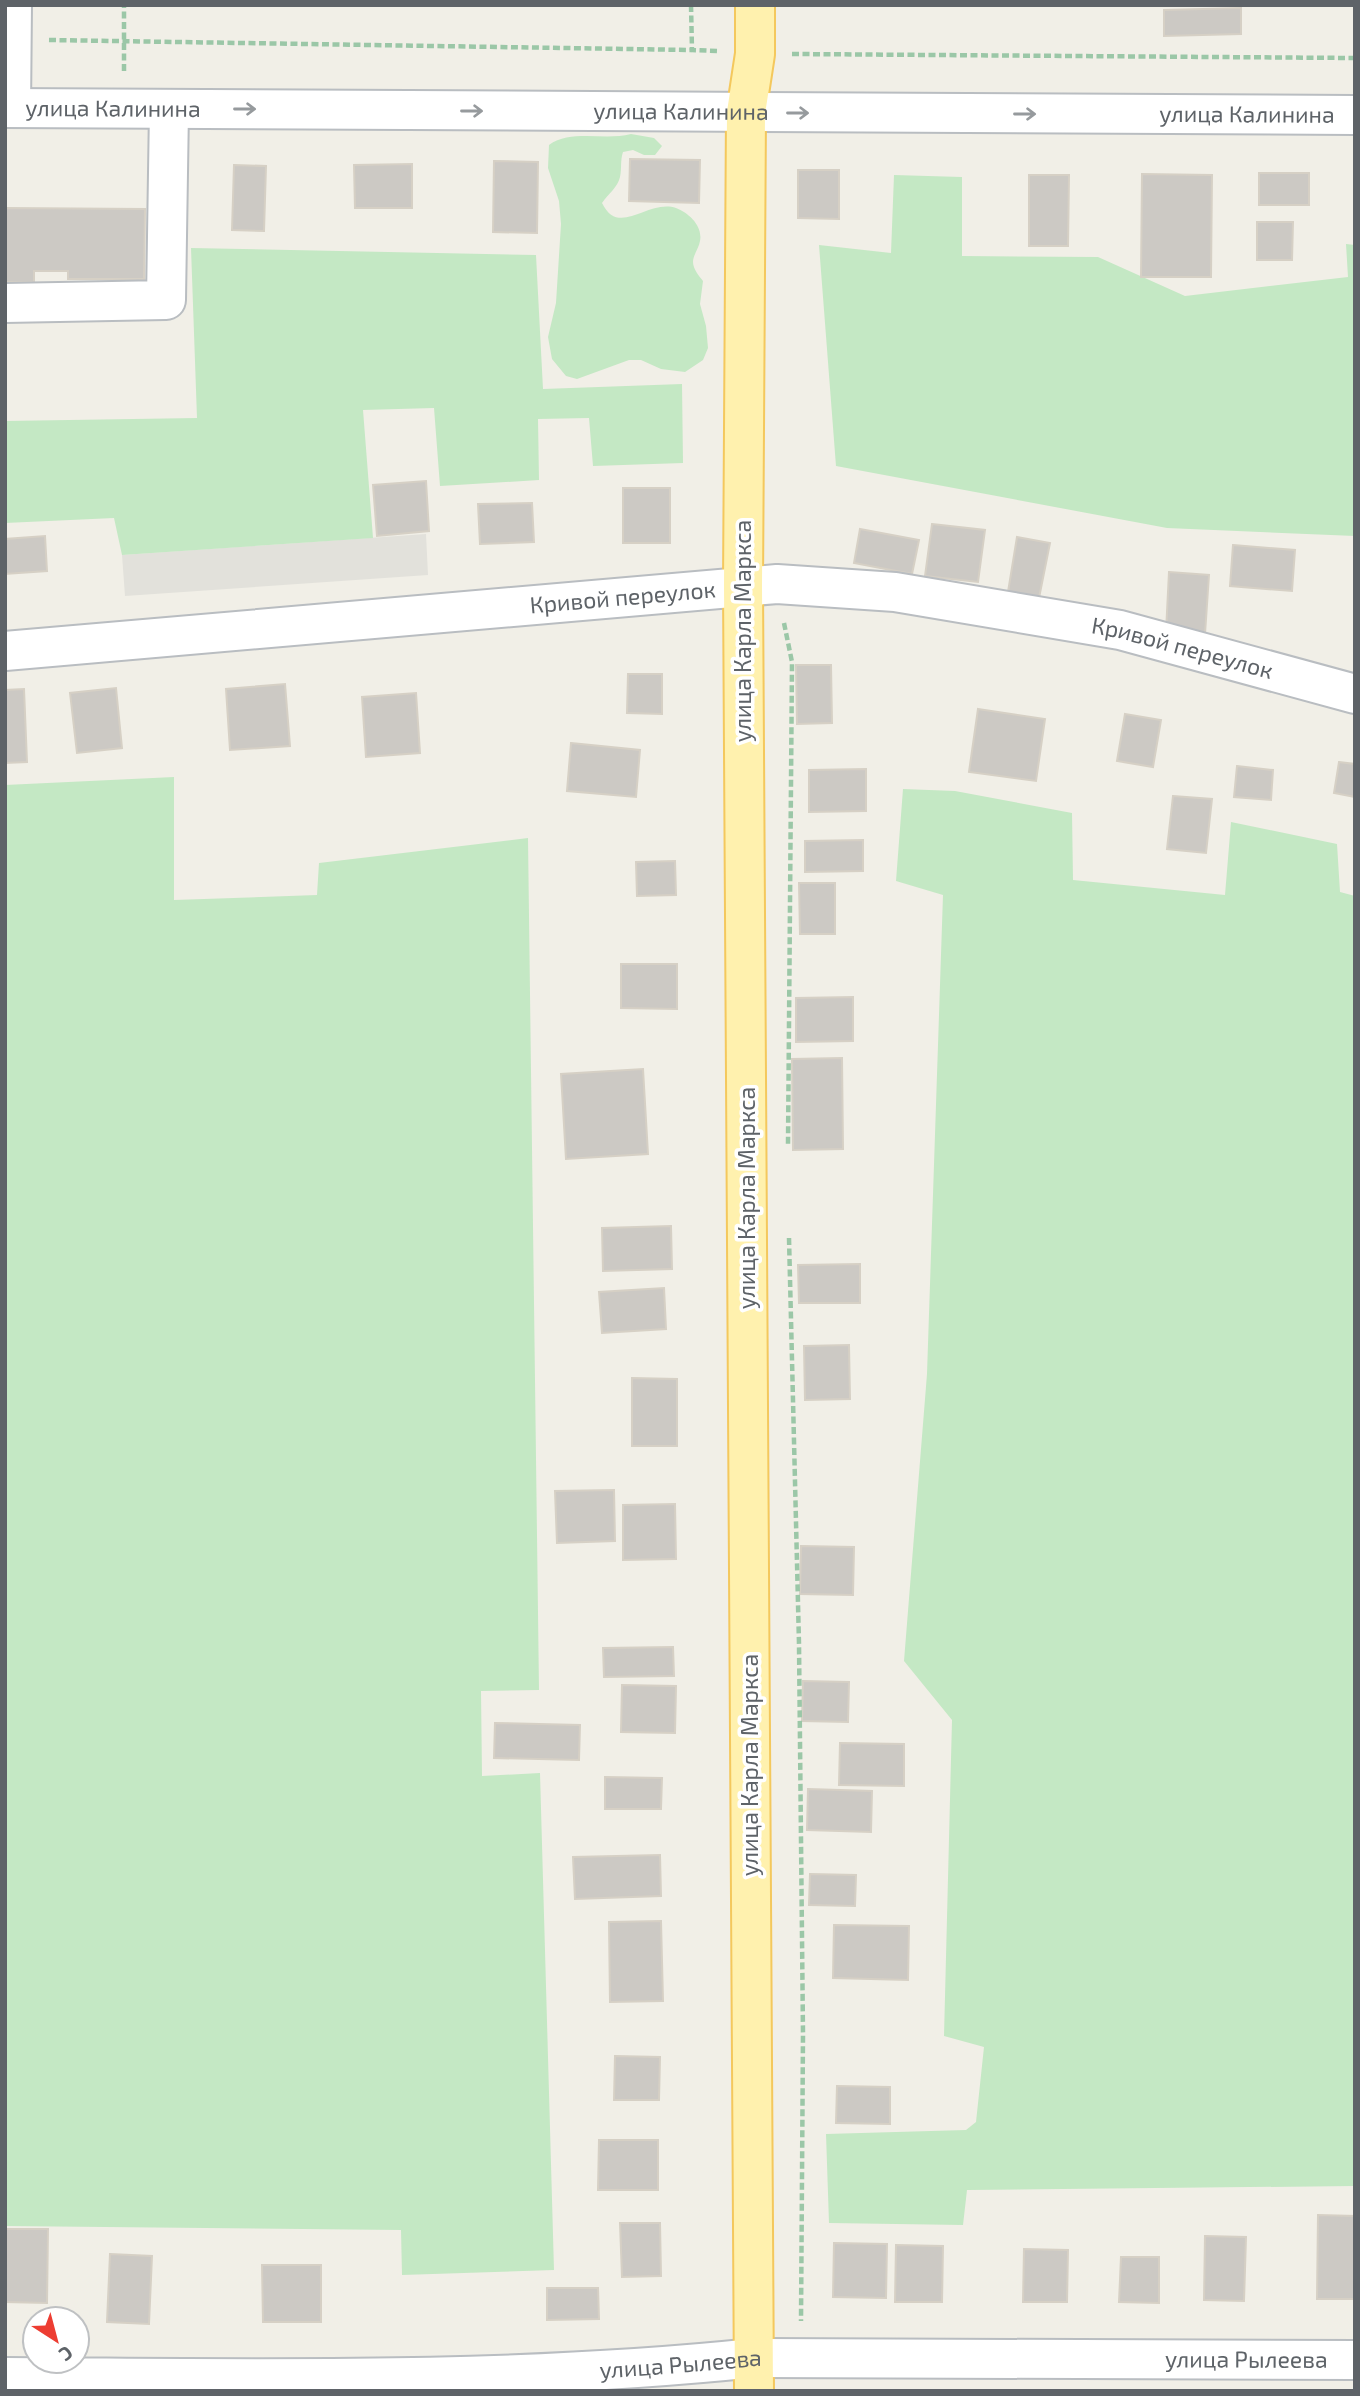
<svg xmlns="http://www.w3.org/2000/svg" width="1360" height="2396" viewBox="0 0 1360 2396" font-family="'Exo 2',sans-serif">
  <rect width="100%" height="100%" fill="#f1efe7"/>
  <path fill="#e2e1db" d="M 426,534 L 428,575 L 125,596 L 122,555 Z"/>
  <g fill="#c4e8c4">
    <path d="M 631,134 L 654,138 L 662,146 L 655,155 L 644,155 L 633,150 L 623,152 C 620,161 622,168 620,177 C 618,187 608,194 602,203 C 619,238 647,199 676,208 C 689,213 703,226 700,241 C 699,248 693,255 693,262 C 693,269 699,276 703,281 L 700,304 L 706,326 L 708,348 L 703,360 L 685,372 L 661,369 L 641,360 L 629,360 L 577,379 L 566,376 L 552,359 L 548,337 L 556,303 L 561,224 L 559,201 L 548,168 L 549,145 C 571,129 605,141 631,134 Z"/>
    <path d="M 894,175 L 962,177 L 962,256 L 1098,257 L 1185,296 L 1348,277 L 1346,244 L 1355,245 L 1355,536 L 1167,528 L 836,466 L 819,245 L 891,253 Z"/>
    <path d="M 191,248 L 536,255 L 543,389 L 682,384 L 683,463 L 593,466 L 589,418 L 538,419 L 539,480 L 440,486 L 434,408 L 363,410 L 373,538 L 122,555 L 114,518 L 5,523 L 5,421 L 197,418 Z"/>
    <path d="M 174,777 L 174,900 L 317,895 L 319,863 L 528,838 L 539,1690 L 481,1691 L 482,1776 L 540,1773 L 554,2270 L 402,2275 L 401,2230 L 5,2226 L 5,785 Z"/>
    <path d="M 903,789 L 955,791 L 1072,813 L 1073,880 L 1225,895 L 1231,822 L 1337,844 L 1340,892 L 1355,896 L 1355,2186 L 967,2190 L 963,2225 L 829,2223 L 826,2134 L 966,2130 L 976,2122 L 984,2047 L 944,2036 L 952,1720 L 904,1661 L 927,1374 L 943,895 L 896,881 Z"/>
  </g>
  <g fill="#ccc9c4" stroke="#d6d0c5" stroke-width="2">
    <path d="M 1241,8 L 1241,34 L 1164,36 L 1164,10 Z"/>
    <path d="M 630,159 L 700,160 L 699,203 L 629,201 Z"/>
    <path d="M 494,161 L 538,162 L 537,233 L 493,232 Z"/>
    <path d="M 412,164 L 412,208 L 355,208 L 354,165 Z"/>
    <path d="M 234,165 L 266,166 L 264,231 L 232,230 Z"/>
    <path d="M 798,170 L 839,170 L 839,219 L 798,218 Z"/>
    <rect x="1259" y="173" width="50" height="32"/>
    <path d="M 1142,174 L 1212,175 L 1211,277 L 1141,277 Z"/>
    <path d="M 1029,175 L 1069,175 L 1068,246 L 1029,246 Z"/>
    <path d="M 5,208 L 145,209 L 144,279 L 68,279 L 68,271 L 34,271 L 34,282 L 5,282 Z"/>
    <path d="M 1257,222 L 1293,222 L 1292,260 L 1257,260 Z"/>
    <path d="M 426,481 L 429,531 L 377,536 L 373,485 Z"/>
    <rect x="623" y="488" width="47" height="55"/>
    <path d="M 532,503 L 534,542 L 480,544 L 478,504 Z"/>
    <path d="M 932,524 L 985,530 L 978,582 L 925,576 Z"/>
    <path d="M 860,529 L 919,540 L 912,574 L 854,563 Z"/>
    <path d="M 45,536 L 47,571 L 5,574 L 5,539 Z"/>
    <path d="M 1017,537 L 1050,543 L 1039,598 L 1008,592 Z"/>
    <path d="M 1233,545 L 1295,550 L 1292,591 L 1230,586 Z"/>
    <path d="M 1169,572 L 1209,575 L 1205,634 L 1166,632 Z"/>
    <path d="M 796,665 L 831,665 L 832,723 L 797,724 Z"/>
    <path d="M 628,674 L 662,674 L 662,714 L 627,713 Z"/>
    <path d="M 285,684 L 290,746 L 230,750 L 226,689 Z"/>
    <path d="M 116,688 L 122,748 L 77,753 L 70,693 Z"/>
    <path d="M 24,689 L 27,762 L 5,763 L 5,690 Z"/>
    <path d="M 416,693 L 420,753 L 366,757 L 362,697 Z"/>
    <path d="M 978,709 L 1045,719 L 1036,781 L 969,772 Z"/>
    <path d="M 1125,714 L 1161,720 L 1153,767 L 1117,761 Z"/>
    <path d="M 571,743 L 640,750 L 636,797 L 567,791 Z"/>
    <path d="M 1339,762 L 1355,764 L 1355,797 L 1334,793 Z"/>
    <path d="M 1237,766 L 1273,770 L 1271,800 L 1234,797 Z"/>
    <path d="M 866,769 L 866,811 L 809,812 L 809,770 Z"/>
    <path d="M 1173,796 L 1212,799 L 1206,853 L 1167,849 Z"/>
    <path d="M 863,840 L 863,871 L 805,872 L 805,841 Z"/>
    <path d="M 675,861 L 676,895 L 637,896 L 636,862 Z"/>
    <path d="M 799,883 L 835,883 L 835,934 L 800,934 Z"/>
    <path d="M 621,964 L 677,964 L 677,1009 L 621,1008 Z"/>
    <path d="M 853,997 L 853,1041 L 796,1042 L 796,998 Z"/>
    <path d="M 842,1058 L 843,1149 L 793,1150 L 792,1059 Z"/>
    <path d="M 643,1069 L 648,1154 L 566,1159 L 561,1074 Z"/>
    <path d="M 671,1226 L 672,1269 L 603,1271 L 602,1228 Z"/>
    <path d="M 860,1264 L 860,1303 L 799,1303 L 798,1265 Z"/>
    <path d="M 664,1288 L 666,1329 L 602,1333 L 599,1292 Z"/>
    <path d="M 849,1345 L 850,1399 L 805,1400 L 804,1346 Z"/>
    <path d="M 632,1378 L 677,1379 L 677,1446 L 632,1446 Z"/>
    <path d="M 614,1490 L 615,1541 L 557,1543 L 555,1491 Z"/>
    <path d="M 675,1504 L 676,1559 L 623,1560 L 623,1505 Z"/>
    <path d="M 801,1546 L 854,1547 L 853,1595 L 800,1594 Z"/>
    <path d="M 673,1647 L 674,1676 L 604,1677 L 603,1648 Z"/>
    <path d="M 803,1681 L 849,1682 L 848,1722 L 802,1721 Z"/>
    <path d="M 622,1685 L 676,1686 L 675,1733 L 621,1732 Z"/>
    <path d="M 495,1723 L 580,1725 L 579,1760 L 494,1758 Z"/>
    <path d="M 840,1743 L 904,1744 L 904,1786 L 839,1785 Z"/>
    <path d="M 605,1777 L 662,1778 L 661,1809 L 605,1809 Z"/>
    <path d="M 808,1789 L 872,1791 L 871,1832 L 807,1830 Z"/>
    <path d="M 660,1855 L 661,1896 L 575,1899 L 573,1857 Z"/>
    <path d="M 810,1874 L 856,1875 L 855,1906 L 809,1905 Z"/>
    <path d="M 661,1921 L 663,2001 L 610,2002 L 609,1922 Z"/>
    <path d="M 834,1925 L 909,1926 L 908,1980 L 833,1978 Z"/>
    <path d="M 615,2056 L 660,2057 L 659,2100 L 614,2100 Z"/>
    <path d="M 837,2086 L 890,2087 L 890,2124 L 836,2123 Z"/>
    <path d="M 599,2140 L 658,2140 L 658,2190 L 598,2190 Z"/>
    <path d="M 1318,2215 L 1355,2216 L 1355,2299 L 1317,2299 Z"/>
    <path d="M 620,2223 L 660,2223 L 661,2276 L 622,2277 Z"/>
    <path d="M 5,2229 L 48,2229 L 47,2303 L 5,2302 Z"/>
    <path d="M 1205,2236 L 1246,2237 L 1244,2301 L 1204,2300 Z"/>
    <path d="M 834,2243 L 887,2244 L 886,2298 L 833,2297 Z"/>
    <path d="M 896,2245 L 943,2246 L 942,2302 L 895,2302 Z"/>
    <path d="M 1024,2249 L 1068,2250 L 1067,2302 L 1023,2302 Z"/>
    <path d="M 110,2254 L 152,2256 L 149,2324 L 107,2322 Z"/>
    <path d="M 1121,2257 L 1159,2257 L 1159,2303 L 1119,2302 Z"/>
    <path d="M 262,2265 L 321,2265 L 321,2322 L 263,2322 Z"/>
    <path d="M 547,2288 L 598,2288 L 599,2319 L 547,2320 Z"/>
  </g>
  <g fill="none" stroke-linecap="round" stroke-linejoin="round">
    <defs>
      <g id="minor">
        <path id="s1" d="M 5,108 L 1355,115"/>
        <path d="M 11,108 L 12,5"/>
        <path d="M 5,303 L 166,300 L 169,109"/>
        <path id="s2" d="M 5,651 L 777,584 L 895,592 L 1120,630 L 1355,694"/>
        <path id="s3" d="M 5,2377 C 255,2378 505,2384 754,2358 L 1355,2360"/>
      </g>
      <path id="major" d="M 754,2391 L 743,586 L 746,113 L 755,54 L 755,5"/>
    </defs>
    <use href="#minor" stroke="#b9bdc1" stroke-width="42"/>
    <use href="#major" stroke="#f4c85d" stroke-width="42"/>
    <g stroke="#9bc7a7" stroke-width="4.5" stroke-dasharray="7 3.5" stroke-linecap="butt">
      <path d="M 691,5 L 692,50 L 717,51"/>
      <path d="M 49,40 L 692,50"/>
      <path d="M 792,54 L 1355,58"/>
      <path d="M 124,71 L 124,5"/>
      <path d="M 784,623 L 792,662 L 788,1145"/>
      <path d="M 789,1238 L 799,1644 L 803,2034 L 801,2321"/>
    </g>
    <use href="#minor" stroke="#fff" stroke-width="38"/>
    <use href="#major" stroke="#fff1ae" stroke-width="38"/>
  </g>
  <defs><path id="oneway-shaft" d="M-6 0H5M1.5-3L5.5 0L1.5 3" fill="none" stroke-width="1.6" stroke-linecap="round" stroke-linejoin="round" transform="scale(1.75)"/></defs>
  <g stroke="#969a9d">
    <use href="#oneway-shaft" transform="translate(245 109)"/>
    <use href="#oneway-shaft" transform="translate(472 111)"/>
    <use href="#oneway-shaft" transform="translate(798 113)"/>
    <use href="#oneway-shaft" transform="translate(1025 114)"/>
  </g>
  <g text-anchor="middle" stroke-width="7" stroke-linejoin="round" paint-order="stroke">
    <g font-size="23" fill="#5e6368" stroke="#fff">
      <text dy="8" stroke="none"><textPath href="#s1" startOffset="108">улица Калинина</textPath></text>
      <text dy="8" stroke="none"><textPath href="#s1" startOffset="676">улица Калинина</textPath></text>
      <text dy="8" stroke="none"><textPath href="#s1" startOffset="1242">улица Калинина</textPath></text>
      <text dy="8" stroke="none"><textPath href="#s2" startOffset="620">Кривой переулок</textPath></text>
      <text transform="translate(743 631) rotate(-90)" y="8">улица Карла Маркса</text>
      <text dy="8" stroke="none"><textPath href="#s2" startOffset="1186">Кривой переулок</textPath></text>
      <text transform="translate(747 1198) rotate(-90)" y="8">улица Карла Маркса</text>
      <text transform="translate(750 1765) rotate(-90)" y="8">улица Карла Маркса</text>
      <text dy="8" stroke="none"><textPath href="#s3" startOffset="1242">улица Рылеева</textPath></text>
      <text dy="8" stroke="none"><textPath href="#s3" startOffset="676">улица Рылеева</textPath></text>
    </g>
  </g>
  <rect width="1360" height="2396" fill="none" stroke="#5e6368" stroke-width="14"/>
  <g transform="translate(56 2340) rotate(144)"><circle r="33" fill="#ffffff" stroke="#bfc1c3" stroke-width="2"/>
  <path d="M0-5L12 26L0 18L-12 26Z" fill="#ed3d32"/>
  <text y="-10" font-size="19" font-weight="bold" text-anchor="middle" fill="#5e6368">С</text>
  </g>
</svg>
